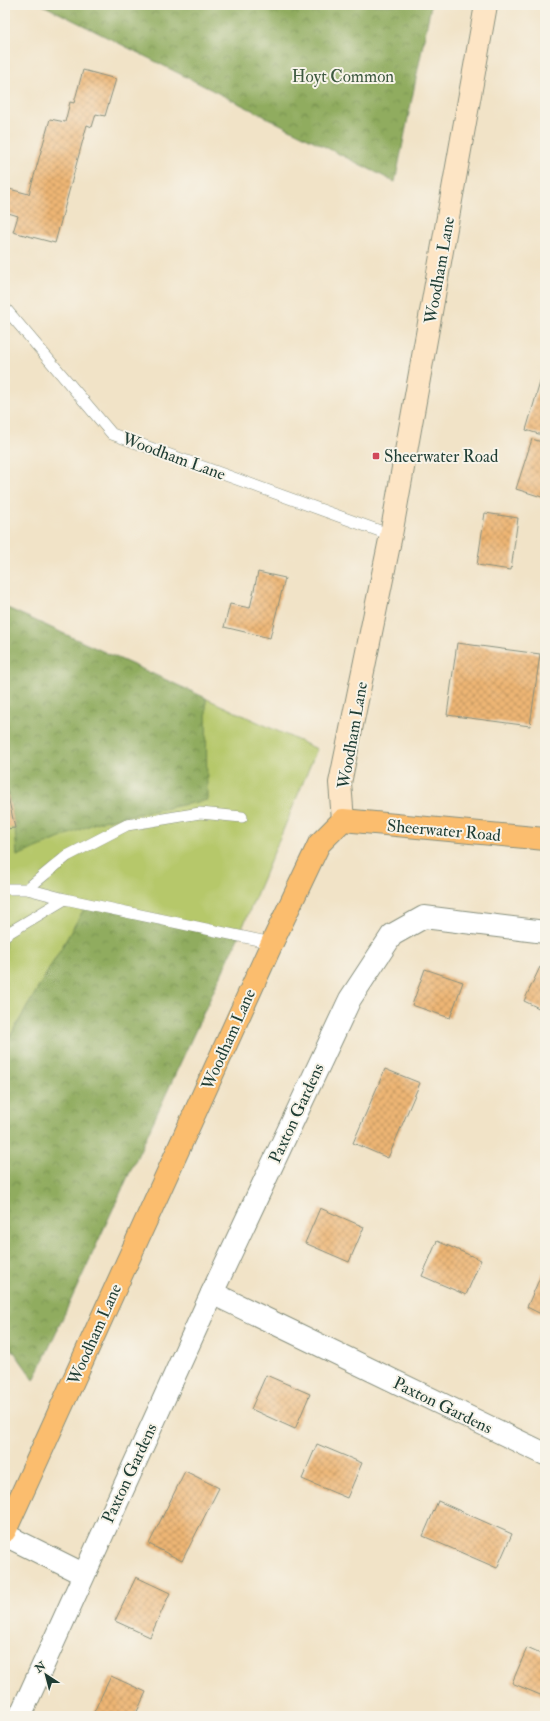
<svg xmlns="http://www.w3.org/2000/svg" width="550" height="1721" viewBox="0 0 550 1721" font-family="'IM FELL Double Pica',serif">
  <defs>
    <pattern id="forest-crowns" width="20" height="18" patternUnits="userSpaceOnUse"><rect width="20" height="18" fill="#90ac5f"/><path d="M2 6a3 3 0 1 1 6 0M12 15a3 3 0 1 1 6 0" fill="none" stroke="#758d4f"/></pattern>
    <pattern id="building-cross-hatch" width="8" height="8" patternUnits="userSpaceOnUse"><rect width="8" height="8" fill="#eeb675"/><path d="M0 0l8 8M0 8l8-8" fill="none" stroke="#c09561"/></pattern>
  </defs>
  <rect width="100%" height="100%" fill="#f7f3e8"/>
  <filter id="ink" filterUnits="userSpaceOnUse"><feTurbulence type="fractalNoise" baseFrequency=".025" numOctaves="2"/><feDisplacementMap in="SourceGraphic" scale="8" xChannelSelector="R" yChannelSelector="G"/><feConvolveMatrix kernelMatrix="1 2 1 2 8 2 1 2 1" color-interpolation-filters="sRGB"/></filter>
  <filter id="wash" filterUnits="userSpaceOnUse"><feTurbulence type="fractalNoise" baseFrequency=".012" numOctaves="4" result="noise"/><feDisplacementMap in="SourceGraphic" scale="16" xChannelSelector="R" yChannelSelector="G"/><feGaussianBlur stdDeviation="0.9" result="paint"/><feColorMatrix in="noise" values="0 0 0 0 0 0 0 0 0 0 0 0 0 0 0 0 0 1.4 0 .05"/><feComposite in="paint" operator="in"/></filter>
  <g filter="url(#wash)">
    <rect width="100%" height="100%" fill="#f1e3c7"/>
    <path fill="#b6c86b" stroke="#6a8250" d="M 5,607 L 317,749 L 239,936 L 87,904 L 5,1045 Z"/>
    <g fill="url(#forest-crowns)" stroke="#58744a">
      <path d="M 43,5 L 431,5 L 395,182 Z"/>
      <path d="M 5,607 L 206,698 L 207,800 L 98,822 L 17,856 L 15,828 L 5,780 Z"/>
      <path d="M 87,904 L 239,936 L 34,1380 L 5,1339 L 5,1045 Z"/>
    </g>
    <g id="blocks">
      <g fill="url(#building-cross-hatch)">
        <path d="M 83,70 L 116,79 L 105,116 L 96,114 L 92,127 L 87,125 L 55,243 L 13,232 L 18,216 L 5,212 L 5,188 L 29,194 L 50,119 L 65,122 L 70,102 L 74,103 Z"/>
        <path d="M 541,379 L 545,381 L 545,436 L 526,430 Z"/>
        <path d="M 532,439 L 545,443 L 545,498 L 516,489 Z"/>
        <path d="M 485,513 L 518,518 L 511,570 L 477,565 Z"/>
        <path d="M 258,572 L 285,578 L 270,638 L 224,627 L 230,604 L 250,608 Z"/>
        <path d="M 457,643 L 540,654 L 530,726 L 447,715 Z"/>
        <path d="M 5,783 L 15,828 L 5,829 Z"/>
        <path d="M 540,967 L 545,969 L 545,1011 L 524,1001 Z"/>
        <path d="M 425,969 L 463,982 L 450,1018 L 412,1005 Z"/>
        <path d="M 385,1069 L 420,1083 L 388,1158 L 353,1143 Z"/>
        <path d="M 320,1208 L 364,1227 L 349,1262 L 305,1243 Z"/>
        <path d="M 437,1241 L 481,1260 L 466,1295 L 422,1276 Z"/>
        <path d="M 542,1273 L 545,1274 L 545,1316 L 527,1307 Z"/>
        <path d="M 266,1375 L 310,1394 L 295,1429 L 251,1409 Z"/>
        <path d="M 317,1444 L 362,1463 L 347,1498 L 302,1479 Z"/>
        <path d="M 185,1471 L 219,1488 L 182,1561 L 149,1544 Z"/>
        <path d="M 438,1501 L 512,1534 L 497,1568 L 423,1536 Z"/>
        <path d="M 136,1577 L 170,1593 L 150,1637 L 115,1621 Z"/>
        <path d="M 527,1648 L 545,1656 L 545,1697 L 512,1683 Z"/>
        <path d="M 111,1676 L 146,1692 L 135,1716 L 92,1716 Z"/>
      </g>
    </g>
  </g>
  <g filter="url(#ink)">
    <use href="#blocks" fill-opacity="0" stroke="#88907e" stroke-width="1"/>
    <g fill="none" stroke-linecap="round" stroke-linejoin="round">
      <defs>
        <g id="service">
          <path d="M 5,308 L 112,434 L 391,535"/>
          <path d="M 5,889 L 27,889 L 65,899 L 272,943"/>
          <path d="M 27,889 L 67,856 L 127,825 L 200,813 L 242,817"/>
          <path d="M 5,935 L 65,899"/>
        </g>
        <g id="minor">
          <path d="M 212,1293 L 545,1454"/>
          <path d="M 5,1535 L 83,1574"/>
          <path d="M 20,1716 L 212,1293 L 350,999 L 392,935 L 424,917 L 545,932"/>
        </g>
        <path id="secondary" d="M 343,820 L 340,783 L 391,535 L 486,5"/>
        <path id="primary" d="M 5,1531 L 272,943 L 319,844 L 343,820 L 545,839"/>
      </defs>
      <use href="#service" stroke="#88907e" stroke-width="12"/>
      <use href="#minor" stroke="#88907e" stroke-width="24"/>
      <use href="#secondary" stroke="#88907e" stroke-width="24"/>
      <use href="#primary" stroke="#88907e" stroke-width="24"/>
      <use href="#service" stroke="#fff" stroke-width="11"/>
      <use href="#minor" stroke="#fff" stroke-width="22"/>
      <use href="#secondary" stroke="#fde5c5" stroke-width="22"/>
      <use href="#primary" stroke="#fbbd6e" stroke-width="22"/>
    </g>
  </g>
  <rect fill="#d1495b" stroke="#f7f3e8" stroke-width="1.5" x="372" y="452" width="8" height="8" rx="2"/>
  <g text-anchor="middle" stroke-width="4" stroke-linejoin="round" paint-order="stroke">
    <g font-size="17" fill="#3d593f" stroke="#f7f3e8">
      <text x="343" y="82">Hoyt Common</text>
    </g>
    <g font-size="17" fill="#1f3d34" stroke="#f7f3e8">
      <text transform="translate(439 270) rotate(-80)" y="6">Woodham Lane</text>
      <text transform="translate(174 456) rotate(20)" y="6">Woodham Lane</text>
      <text transform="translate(352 735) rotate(-80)" y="6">Woodham Lane</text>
      <text transform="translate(444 830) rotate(5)" y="6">Sheerwater Road</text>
      <text transform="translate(228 1039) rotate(-66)" y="6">Woodham Lane</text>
      <text transform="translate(296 1113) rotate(-65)" y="6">Paxton Gardens</text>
      <text transform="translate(94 1334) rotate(-66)" y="6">Woodham Lane</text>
      <text transform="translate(443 1405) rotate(26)" y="6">Paxton Gardens</text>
      <text transform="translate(129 1473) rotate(-65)" y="6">Paxton Gardens</text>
    </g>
    <g font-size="17" fill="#1f3d34" stroke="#f7f3e8" text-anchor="start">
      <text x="384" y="462">Sheerwater Road</text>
    </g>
  </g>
  <rect width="550" height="1721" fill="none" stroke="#f7f3e8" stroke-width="20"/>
  <g transform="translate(46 1675) rotate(324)" stroke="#f7f3e8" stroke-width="3" paint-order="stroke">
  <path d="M0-3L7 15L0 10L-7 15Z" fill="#1f3d34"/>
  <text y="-6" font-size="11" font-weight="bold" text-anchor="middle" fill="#1f3d34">N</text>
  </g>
</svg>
